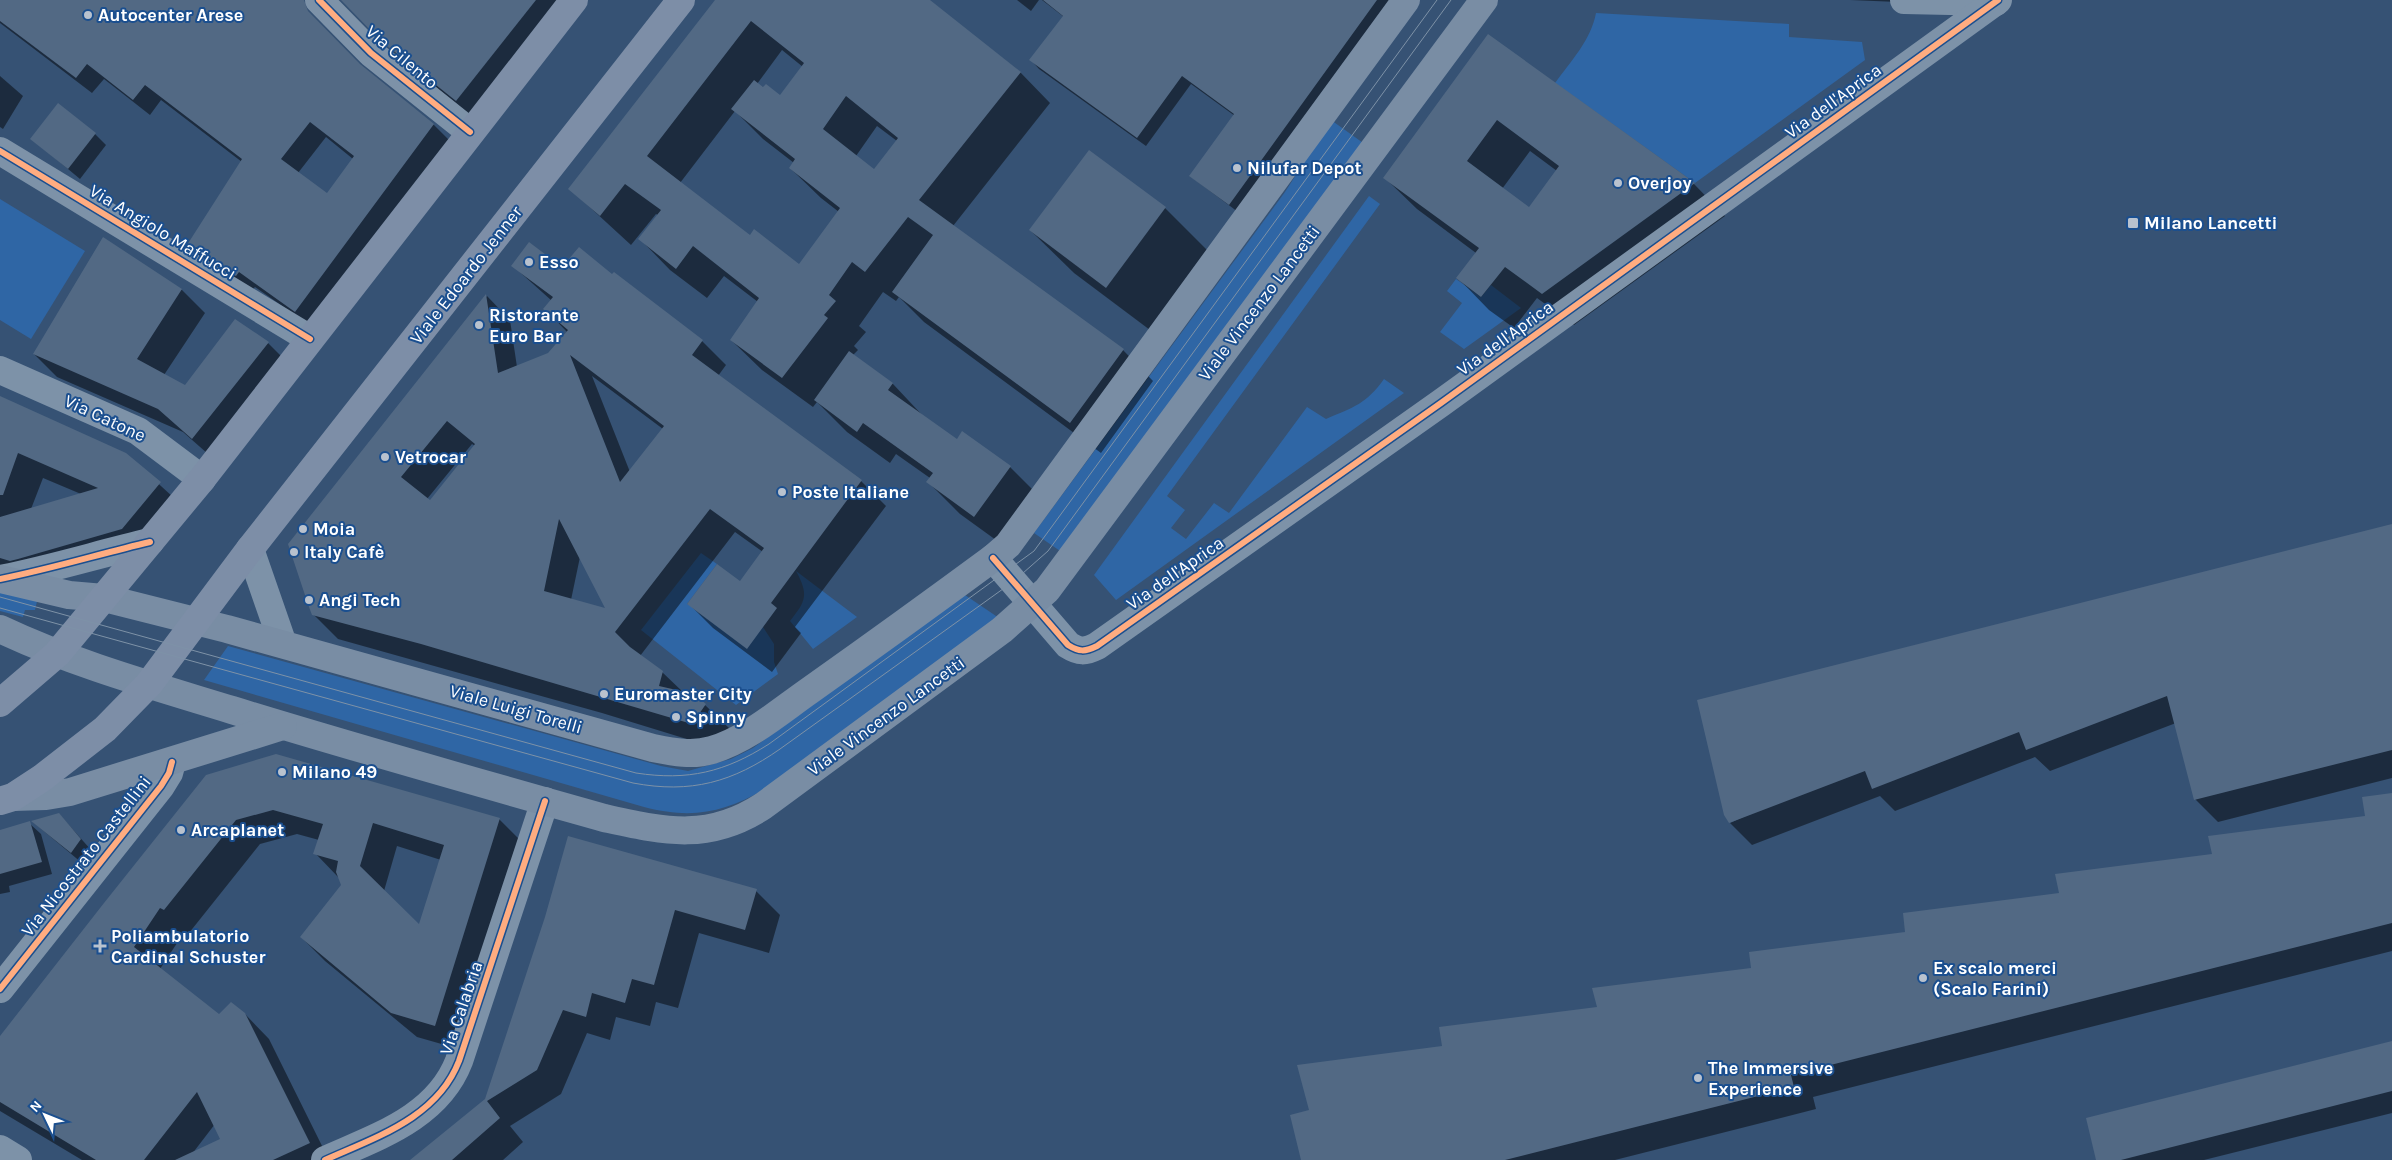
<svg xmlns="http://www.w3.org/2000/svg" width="2392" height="1160" viewBox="0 0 2392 1160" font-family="Karla,sans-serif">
  <rect width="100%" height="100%" fill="#365274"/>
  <g fill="#2f66a5">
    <path d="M 1596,13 L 1789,24 L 1789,37 L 1862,42 L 1865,60 L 1695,183 L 1555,83 C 1571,61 1591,40 1596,13 Z"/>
    <path d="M 1331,120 L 1366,145 L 1063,553 L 1034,533 L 1285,192 Z"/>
    <path d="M 1369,196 L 1380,204 L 1167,496 L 1185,510 L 1171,528 L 1186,539 L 1214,503 L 1229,513 L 1307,407 L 1326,419 C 1354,407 1366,404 1384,379 L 1404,393 L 1116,600 L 1094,575 Z"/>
    <path d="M 0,199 L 85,251 L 31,339 L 0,320 Z"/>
    <path d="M 1456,279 L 1481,297 L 1491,285 L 1521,308 L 1464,349 L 1440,332 L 1462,303 L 1447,291 Z"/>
    <path d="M 701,553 L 717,564 L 687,604 L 763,627 L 774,644 L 774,662 L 778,674 L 736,705 L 641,630 Z"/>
    <path d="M 796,571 L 857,617 L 813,649 L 790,621 C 806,601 809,595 796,571 Z"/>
    <path d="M 0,588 L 38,597 L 35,610 L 25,610 L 23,617 L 0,611 Z"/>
    <path d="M 965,595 L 999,618 L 770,786 C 727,812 694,820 644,807 L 204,680 L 228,646 L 661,766 L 688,771 L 731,759 L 753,748 Z"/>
  </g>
  <g fill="#0007" fill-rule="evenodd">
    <path d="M 0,0 L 287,0 L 362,67 L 434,125 L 449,140 L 311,326 L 255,287 L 252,290 L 204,260 L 188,245 L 242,162 L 161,100 L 150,115 L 104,79 L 92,93 L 0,23 ZM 326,137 L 353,159 L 327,195 L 298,173 Z"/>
    <path d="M 343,0 L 567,0 L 474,118 L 401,59 Z"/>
    <path d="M 717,0 L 928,0 L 1020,72 L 1050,103 L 953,226 L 1123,350 L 1153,381 L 1101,453 L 924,322 L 899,297 L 896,301 L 883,292 L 859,326 L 866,332 L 854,346 L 858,350 L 853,355 L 893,384 L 924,417 L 957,440 L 1010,467 L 1042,499 L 1007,548 L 960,514 L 928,482 L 930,478 L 896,454 L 890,463 L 847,432 L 817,402 L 813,407 L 762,370 L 731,340 L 758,302 L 724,276 L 707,298 L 670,270 L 640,239 L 658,215 L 656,214 L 631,245 L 570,189 ZM 782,50 L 803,67 L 780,96 L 757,84 ZM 735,111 L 763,139 L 794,163 L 790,168 L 821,198 L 839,212 L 800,266 L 750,236 L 680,183 ZM 877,126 L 897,141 L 874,170 L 856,156 Z"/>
    <path d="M 1017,0 L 1039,0 L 1031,11 Z"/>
    <path d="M 1042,0 L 1391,0 L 1238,212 L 1190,176 L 1235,116 L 1191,84 L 1146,146 L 1039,69 L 1031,60 L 1064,17 Z"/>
    <path d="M 1850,0 L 2010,0 L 1994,6 Z"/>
    <path d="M 1488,36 L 1694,184 L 1725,216 L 1574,325 L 1537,298 L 1514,328 L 1489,310 L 1458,278 L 1476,253 L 1417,209 L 1385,178 ZM 1530,151 L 1557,171 L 1529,208 L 1502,189 Z"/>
    <path d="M 0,76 L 23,96 L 3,129 L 0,127 Z"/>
    <path d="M 95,134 L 106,145 L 80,179 L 31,138 Z"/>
    <path d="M 1165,208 L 1208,251 L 1150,330 L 1074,273 L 1030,230 Z"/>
    <path d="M 104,239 L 182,290 L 205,313 L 164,375 L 185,387 L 268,343 L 291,366 L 216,461 L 183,432 L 57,377 L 34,354 Z"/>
    <path d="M 513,266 L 612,276 L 702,341 L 726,365 L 718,376 L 861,481 L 886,506 L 795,627 L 801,633 L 772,672 L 713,628 L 689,604 L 740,582 L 763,552 L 735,532 L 640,656 L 662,672 L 684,693 L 694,696 L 705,705 L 730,729 L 716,748 L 602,713 L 338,639 L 313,614 L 289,544 L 487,296 L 510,320 L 517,367 L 549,354 L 567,332 L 545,309 L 552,301 ZM 592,376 L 663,429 L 630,472 ZM 472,444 L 475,446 L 430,501 L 427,499 ZM 580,557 L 607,610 L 571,600 Z"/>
    <path d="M 0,397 L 126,454 L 185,508 L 147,553 L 0,575 ZM 43,478 L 81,494 L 31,509 Z"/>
    <path d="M 2392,525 L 2392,778 L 2218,822 L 2195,799 L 2176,723 L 2050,771 L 2035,757 L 1895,811 L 1880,796 L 1752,845 L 1730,823 Z"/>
    <path d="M 207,776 L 499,819 L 523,843 L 459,1049 L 417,1037 L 325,961 L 301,937 L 342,886 L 339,878 L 315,853 L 319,840 L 297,834 L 260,844 L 189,933 L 185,931 L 160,969 L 219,1016 L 245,1014 L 269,1039 L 329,1160 L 82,1160 L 0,1111 L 0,1038 ZM 397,846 L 441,860 L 420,926 L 384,891 ZM 215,1124 L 222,1140 L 192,1154 Z"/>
    <path d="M 2392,794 L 2392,951 L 1813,1097 L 1816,1109 L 1615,1160 L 1303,1160 L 1310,1111 L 1443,1048 L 2367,817 Z"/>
    <path d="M 59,814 L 92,851 L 82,863 L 33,822 Z"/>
    <path d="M 29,823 L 41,834 L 52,874 L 9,886 L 10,892 L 0,894 L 0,831 Z"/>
    <path d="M 756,891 L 780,915 L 769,953 L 699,933 L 678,1008 L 656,1002 L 650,1026 L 616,1017 L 610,1040 L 587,1033 L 561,1094 L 510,1126 L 523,1142 L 503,1160 L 413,1160 L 486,1100 L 546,917 Z"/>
    <path d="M 2392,1042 L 2392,1113 L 2204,1160 L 2098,1160 Z"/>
  </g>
  <g fill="#526984" fill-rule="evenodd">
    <path d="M 0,0 L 304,0 L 308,11 L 360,64 L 434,124 L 295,312 L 239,272 L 236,276 L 187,245 L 242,159 L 145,85 L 133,100 L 87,64 L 76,78 L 0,21 ZM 310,122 L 354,156 L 327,193 L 281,159 Z"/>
    <path d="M 341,0 L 536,0 L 456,101 L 381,41 Z"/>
    <path d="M 715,0 L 930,0 L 1021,72 L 919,200 L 1124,349 L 1070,423 L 892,292 L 933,235 L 908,217 L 865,272 L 852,262 L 829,295 L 836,301 L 824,315 L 828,318 L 782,378 L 730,340 L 759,298 L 693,246 L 676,269 L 638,239 L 661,210 L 625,184 L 600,216 L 568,189 ZM 751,21 L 804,63 L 780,95 L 766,84 L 763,87 L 754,80 L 731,109 L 795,159 L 789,168 L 840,208 L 799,264 L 754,229 L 750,235 L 647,156 ZM 846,96 L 898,138 L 874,169 L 823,129 Z"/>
    <path d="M 1043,0 L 1377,0 L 1229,205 L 1189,176 L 1234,114 L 1182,76 L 1137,138 L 1029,60 L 1063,16 Z"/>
    <path d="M 1488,34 L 1695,183 L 1542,294 L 1505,267 L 1481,297 L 1456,278 L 1479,248 L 1383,178 ZM 1497,120 L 1559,166 L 1529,207 L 1467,161 Z"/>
    <path d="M 58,103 L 96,133 L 68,169 L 30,139 Z"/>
    <path d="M 1089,150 L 1166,207 L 1106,288 L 1029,230 Z"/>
    <path d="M 103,237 L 182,289 L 137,359 L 185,385 L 235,319 L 269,342 L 192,439 L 158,409 L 33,354 Z"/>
    <path d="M 529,242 L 562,267 L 579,247 L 612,274 L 614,272 L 703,340 L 692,355 L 862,480 L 771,603 L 777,608 L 747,649 L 687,604 L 717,564 L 740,581 L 764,548 L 710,509 L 615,632 L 630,647 L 663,671 L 659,686 L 694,694 L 706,704 L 692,724 L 421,644 L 312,615 L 309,607 L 288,544 L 486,294 L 498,373 L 548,353 L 568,330 L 543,309 L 553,297 L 511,266 ZM 570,355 L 664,426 L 620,482 ZM 447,421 L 475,444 L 430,500 L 401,477 ZM 559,519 L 605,608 L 544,591 Z"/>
    <path d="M 849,351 L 893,383 L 888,390 L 957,439 L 962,431 L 1011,466 L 974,517 L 926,482 L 933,473 L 863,423 L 857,432 L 814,400 Z"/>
    <path d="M 0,396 L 126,453 L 161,482 L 122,529 L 18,559 L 10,561 L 0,558 L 0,517 L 98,488 L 18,453 L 3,495 L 0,495 Z"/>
    <path d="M 2392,524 L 2392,750 L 2194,800 L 2167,696 L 2026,750 L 2019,732 L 1872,789 L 1865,771 L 1729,823 L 1724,815 L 1697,700 Z"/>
    <path d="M 276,754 L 500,818 L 435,1026 L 391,1013 L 300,937 L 341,885 L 336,872 L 338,861 L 313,854 L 323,824 L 273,810 L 236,820 L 164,910 L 160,908 L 134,947 L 219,1014 L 231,1002 L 245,1013 L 310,1143 L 273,1160 L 175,1160 L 220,1139 L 197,1092 L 144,1160 L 96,1160 L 0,1102 L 0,1036 L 104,903 L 206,775 ZM 373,823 L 444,845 L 419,924 L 360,866 Z"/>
    <path d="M 2392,793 L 2392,923 L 1791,1075 L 1794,1087 L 1505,1160 L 1301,1160 L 1290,1115 L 1309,1110 L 1297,1065 L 1442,1046 L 1439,1027 L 1597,1007 L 1592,988 L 1751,968 L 1749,952 L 1905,932 L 1903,913 L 2059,893 L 2055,874 L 2212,854 L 2208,836 L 2365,816 L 2362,797 Z"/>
    <path d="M 59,813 L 81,839 L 71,853 L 31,821 Z"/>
    <path d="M 30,821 L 42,862 L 0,874 L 0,830 Z"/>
    <path d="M 568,836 L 757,889 L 745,930 L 675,910 L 654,985 L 632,979 L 625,1003 L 592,993 L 586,1017 L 563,1010 L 537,1070 L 487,1101 L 500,1118 L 452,1160 L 410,1160 L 485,1099 L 545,917 Z"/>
    <path d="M 2392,1041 L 2392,1091 L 2121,1160 L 2096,1160 L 2086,1118 Z"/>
  </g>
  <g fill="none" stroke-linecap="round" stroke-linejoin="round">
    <g stroke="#7d92a8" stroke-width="28">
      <path d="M 319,0 L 371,53 L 470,132"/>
      <path d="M 1904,0 L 1996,2"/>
      <path d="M 0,151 L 310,339"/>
      <path d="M 0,370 L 138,431 L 202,479"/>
      <path d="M 250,549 L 283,644"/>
      <path d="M 993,558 L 1068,645 C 1079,652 1085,652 1097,646 L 1441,403 L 1998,0"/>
      <path d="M 0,579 C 51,569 99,554 150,542"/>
      <path d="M 0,989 L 161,786 L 169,773 L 172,762"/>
      <path d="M 0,1149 L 18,1160"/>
      <path d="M 325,1160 C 376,1137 437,1118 459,1061 L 545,801"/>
    </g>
    <g stroke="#798da4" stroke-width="28">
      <path d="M 0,579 L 69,595 L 104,598 L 227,629 L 653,748 C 673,752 692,756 712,750 C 748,739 779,712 809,691 C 871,647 932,603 993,558 L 1008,545 L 1406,0"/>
      <path d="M 0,629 C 74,664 154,686 232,710 C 355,748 480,783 604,818 C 664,831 708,842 763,806 L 1002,630 L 1047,590 L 1484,0"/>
      <path d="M 13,797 L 46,796 L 70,792 L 283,726"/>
    </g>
    <g stroke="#7d8ea7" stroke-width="28">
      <path d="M 0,703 L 57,654 L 202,479 L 574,0"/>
      <path d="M 0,801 L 13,797 L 42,778 L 105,729 L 149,684 L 250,549 L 681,0"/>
    </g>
    <g stroke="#7e92a7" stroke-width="1">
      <path d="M 0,597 L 636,773 C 688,781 725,772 769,744 L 1034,551 L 1437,0"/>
      <path d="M 0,608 L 633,783 C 691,794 733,782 780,749 L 1014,581 L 1048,551 L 1451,0"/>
    </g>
    <defs>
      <g id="cycleway">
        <path d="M 319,0 L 371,53 L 470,132"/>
        <path d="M 0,151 L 310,339"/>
        <path d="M 993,558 L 1068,645 C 1079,652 1085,652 1097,646 L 1441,403 L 1998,0"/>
        <path d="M 0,579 C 51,569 99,554 150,542"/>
        <path d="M 0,989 L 161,786 L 169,773 L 172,762"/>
        <path d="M 325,1160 C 376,1137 437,1118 459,1061 L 545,801"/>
      </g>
    </defs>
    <use href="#cycleway" stroke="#1b4f8f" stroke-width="9"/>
    <use href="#cycleway" stroke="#ffac80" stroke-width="6"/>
  </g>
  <g fill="#b9c2ce" stroke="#1b4f8f" stroke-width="2">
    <circle cx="88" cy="15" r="5"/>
    <circle cx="1237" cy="168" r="5"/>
    <circle cx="1618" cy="183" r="5"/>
    <rect x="2127" y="217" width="12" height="12" rx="2.5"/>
    <circle cx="529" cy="262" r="5"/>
    <circle cx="479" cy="325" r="5"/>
    <circle cx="385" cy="457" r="5"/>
    <circle cx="782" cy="492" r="5"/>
    <circle cx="303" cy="529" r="5"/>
    <circle cx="294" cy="552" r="5"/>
    <circle cx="309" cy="600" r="5"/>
    <circle cx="604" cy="694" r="5"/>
    <circle cx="676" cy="717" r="5"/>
    <circle cx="282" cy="772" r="5"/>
    <circle cx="181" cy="830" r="5"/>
    <path d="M97.5 938.5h5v5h5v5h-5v5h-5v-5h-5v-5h5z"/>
    <circle cx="1923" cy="978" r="5"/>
    <circle cx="1698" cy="1078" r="5"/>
  </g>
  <g text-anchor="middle" stroke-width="4" stroke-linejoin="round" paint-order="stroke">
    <g font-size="18" font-weight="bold" fill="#fff" stroke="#1b4f8f" text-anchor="start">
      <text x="98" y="21">Autocenter Arese</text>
      <text x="1247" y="174">Nilufar Depot</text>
      <text x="1628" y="189">Overjoy</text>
      <text x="2144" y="229">Milano Lancetti</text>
      <text x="539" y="268">Esso</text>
      <text x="489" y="321">Ristorante<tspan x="489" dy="21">Euro Bar</tspan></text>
      <text x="395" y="463">Vetrocar</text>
      <text x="792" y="498">Poste Italiane</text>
      <text x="313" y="535">Moia</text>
      <text x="304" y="558">Italy Cafè</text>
      <text x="319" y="606">Angi Tech</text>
      <text x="614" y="700">Euromaster City</text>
      <text x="686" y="723">Spinny</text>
      <text x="292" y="778">Milano 49</text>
      <text x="191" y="836">Arcaplanet</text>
      <text x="111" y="942">Poliambulatorio<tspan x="111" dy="21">Cardinal Schuster</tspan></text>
      <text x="1933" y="974">Ex scalo merci<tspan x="1933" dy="21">(Scalo Farini)</tspan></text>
      <text x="1708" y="1074">The Immersive<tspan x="1708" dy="21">Experience</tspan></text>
    </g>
    <g font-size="18" fill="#fff" stroke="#1b4f8f">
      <text transform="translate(402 57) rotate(40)" y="6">Via Cilento</text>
      <text transform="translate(1833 101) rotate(-36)" y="6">Via dell'Aprica</text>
      <text transform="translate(163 232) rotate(31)" y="6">Via Angiolo Maffucci</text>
      <text transform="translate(466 275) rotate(-52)" y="6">Viale Edoardo Jenner</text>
      <text transform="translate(1259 303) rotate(-53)" y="6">Viale Vincenzo Lancetti</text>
      <text transform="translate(1505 338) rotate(-36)" y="6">Via dell'Aprica</text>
      <text transform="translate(105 418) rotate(25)" y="6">Via Catone</text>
      <text transform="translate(1175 573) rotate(-35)" y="6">Via dell'Aprica</text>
      <text transform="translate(516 709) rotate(16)" y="6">Viale Luigi Torelli</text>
      <text transform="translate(886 716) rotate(-36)" y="6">Viale Vincenzo Lancetti</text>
      <text transform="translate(86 856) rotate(-52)" y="6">Via Nicostrato Castellini</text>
      <text transform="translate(461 1008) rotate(-71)" y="6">Via Calabria</text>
    </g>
  </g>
  <g transform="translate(45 1115) rotate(313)" stroke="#1b4f8f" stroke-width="4" paint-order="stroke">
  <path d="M0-4L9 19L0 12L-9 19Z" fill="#ffffff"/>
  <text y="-8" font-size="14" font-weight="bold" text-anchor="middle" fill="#ffffff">N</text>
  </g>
</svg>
